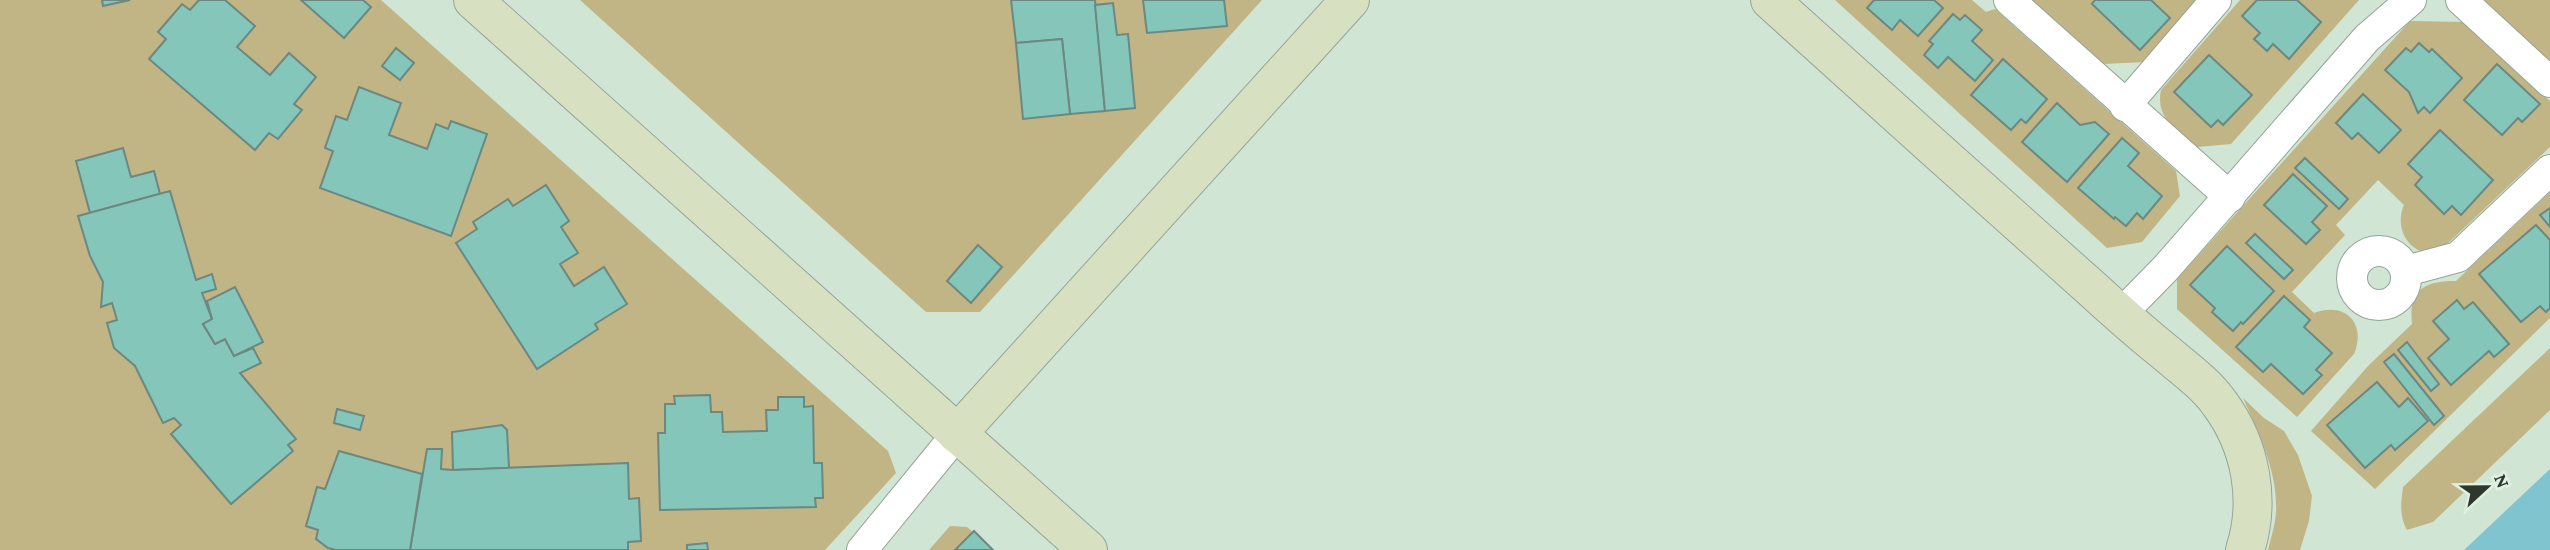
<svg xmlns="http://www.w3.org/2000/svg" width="2550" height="550" viewBox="0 0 2550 550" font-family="'Crimson Pro',serif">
  <rect width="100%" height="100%" fill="#d1e5d5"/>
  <g fill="#c1b585">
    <path d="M 0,0 L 381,0 L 888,451 L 896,473 L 825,550 L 0,550 Z"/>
    <path d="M 580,0 L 1262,0 L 980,312 L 926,312 Z"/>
    <path d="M 1835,0 L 1972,0 L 1986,12 L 1995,9 L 2176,171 L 2180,196 L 2142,242 L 2107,248 Z"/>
    <path d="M 2032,0 L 2200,0 L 2146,62 L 2103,64 Z"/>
    <path d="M 2240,0 L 2359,0 L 2231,144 L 2197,147 C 2177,131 2155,118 2161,90 Z"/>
    <path d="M 2485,0 L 2550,0 L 2550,62 L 2485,2 Z"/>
    <path d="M 2410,21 L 2465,22 L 2550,101 L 2550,147 L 2446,245 C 2438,248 2427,254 2418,250 C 2401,241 2397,220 2404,205 L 2378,180 L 2336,225 L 2345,235 L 2292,292 L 2314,313 C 2345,301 2367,323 2354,354 L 2297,417 L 2177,309 L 2177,279 Z"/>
    <path d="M 2550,192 L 2550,318 L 2375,489 L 2311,431 L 2368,366 L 2412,324 C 2408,289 2425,281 2456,281 Z"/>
    <path d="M 2550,348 L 2550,410 L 2433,522 L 2407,530 C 2399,516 2401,503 2403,487 Z"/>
    <path d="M 2243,398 L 2264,418 L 2284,431 L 2298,455 L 2312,496 L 2309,521 L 2300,550 L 2268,550 C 2271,538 2275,525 2276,513 C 2278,472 2259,433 2243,398 Z"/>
    <path d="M 950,526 L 967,527 L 994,550 L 929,550 Z"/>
  </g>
  <path fill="#7fc4cf" d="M 2550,469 L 2550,550 L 2464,550 Z"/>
  <g fill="#84c7ba" stroke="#6d8781" stroke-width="2">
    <path d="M 102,0 L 130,0 L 103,6 Z"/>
    <path d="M 199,0 L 225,0 L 255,26 L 237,47 L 270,75 L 289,53 L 316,77 L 294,104 L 302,110 L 278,139 L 269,133 L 255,150 L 149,59 L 166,39 L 158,32 L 182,4 L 190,10 Z"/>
    <path d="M 301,0 L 363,0 L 371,7 L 344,38 Z"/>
    <path d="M 1011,0 L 1095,0 L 1105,111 L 1070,114 L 1062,39 L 1016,43 Z"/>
    <path d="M 1143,0 L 1224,0 L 1227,26 L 1147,33 Z"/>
    <path d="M 1874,0 L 1934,0 L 1943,8 L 1918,36 L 1900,20 L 1892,30 L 1867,8 Z"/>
    <path d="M 2095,0 L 2151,0 L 2170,18 L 2140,50 L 2092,4 Z"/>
    <path d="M 2257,0 L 2297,0 L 2321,22 L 2289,59 L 2273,44 L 2267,51 L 2254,39 L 2260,33 L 2242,16 Z"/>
    <path d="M 1113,3 L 1117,35 L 1128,34 L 1135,108 L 1105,111 L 1095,5 Z"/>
    <path d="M 1953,14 L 1960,20 L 1965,15 L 1982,30 L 1972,41 L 1993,60 L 1975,81 L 1948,57 L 1938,68 L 1924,55 L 1933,44 L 1929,41 Z"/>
    <path d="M 1062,39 L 1070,114 L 1023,119 L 1016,43 Z"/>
    <path d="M 2419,43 L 2429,52 L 2432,49 L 2462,78 L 2430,113 L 2424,107 L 2418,113 L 2409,92 L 2385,70 L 2406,48 L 2411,52 Z"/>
    <path d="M 396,48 L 414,63 L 400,80 L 382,66 Z"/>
    <path d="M 2209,55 L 2252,95 L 2223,125 L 2218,120 L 2211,127 L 2174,92 Z"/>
    <path d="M 2003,59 L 2047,99 L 2026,123 L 2021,119 L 2011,130 L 1971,95 Z"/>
    <path d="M 2497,64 L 2540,104 L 2522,122 L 2518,118 L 2502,135 L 2464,100 Z"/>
    <path d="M 359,87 L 401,103 L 389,135 L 427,149 L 436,124 L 448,129 L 451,121 L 487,134 L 451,236 L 320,188 L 333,151 L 325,148 L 336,116 L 347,120 Z"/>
    <path d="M 2363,94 L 2401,130 L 2379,153 L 2358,133 L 2352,139 L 2336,123 Z"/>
    <path d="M 2057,103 L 2080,125 L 2095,122 L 2109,134 L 2067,182 L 2022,142 Z"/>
    <path d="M 2440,130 L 2493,180 L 2461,215 L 2452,206 L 2444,214 L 2415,185 L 2422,177 L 2408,164 Z"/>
    <path d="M 2122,138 L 2139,153 L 2128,166 L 2162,196 L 2143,219 L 2137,213 L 2126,226 L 2115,217 L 2114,219 L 2078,188 Z"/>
    <path d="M 123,148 L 131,177 L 154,171 L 160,194 L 90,213 L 76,161 Z"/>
    <path d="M 2305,158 L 2348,199 L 2339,209 L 2295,168 Z"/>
    <path d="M 2293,174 L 2327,206 L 2312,222 L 2320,230 L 2306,244 L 2264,205 Z"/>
    <path d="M 546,185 L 569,221 L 561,227 L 578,253 L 560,264 L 574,286 L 604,267 L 627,304 L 595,324 L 598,329 L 537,369 L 456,243 L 477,229 L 473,222 L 508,199 L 513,206 Z"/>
    <path d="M 170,191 L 196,280 L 212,274 L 216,289 L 202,293 L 212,319 L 203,324 L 215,344 L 225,339 L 234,356 L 253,348 L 261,363 L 240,373 L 296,439 L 288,445 L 293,451 L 231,504 L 171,434 L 181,425 L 174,418 L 163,423 L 135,366 L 114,348 L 107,323 L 117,320 L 112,303 L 101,307 L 103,282 L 90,256 L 78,216 Z"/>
    <path d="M 2550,208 L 2550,227 L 2540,215 Z"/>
    <path d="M 2536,225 L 2550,240 L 2550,308 L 2546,312 L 2540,306 L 2521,322 L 2479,274 Z"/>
    <path d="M 2255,234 L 2293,270 L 2284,279 L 2246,243 Z"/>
    <path d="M 978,245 L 1002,267 L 971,303 L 947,281 Z"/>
    <path d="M 2227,246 L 2274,291 L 2243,324 L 2241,322 L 2233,331 L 2212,312 L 2215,308 L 2190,285 Z"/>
    <path d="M 235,287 L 263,342 L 234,356 L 225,339 L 215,344 L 203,324 L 212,319 L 207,301 Z"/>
    <path d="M 2284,296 L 2310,320 L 2304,327 L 2332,353 L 2316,370 L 2322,375 L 2303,394 L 2271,364 L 2263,372 L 2236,347 Z"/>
    <path d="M 2457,300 L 2464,309 L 2473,302 L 2509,344 L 2494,357 L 2489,351 L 2451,385 L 2428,358 L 2449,339 L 2433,321 Z"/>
    <path d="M 2407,342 L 2439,384 L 2431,391 L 2398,350 Z"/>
    <path d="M 2394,354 L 2444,416 L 2434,425 L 2384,362 Z"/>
    <path d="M 2377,382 L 2399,407 L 2408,398 L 2428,421 L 2395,450 L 2391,445 L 2365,468 L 2327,425 Z"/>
    <path d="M 710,395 L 711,412 L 722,412 L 723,432 L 767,431 L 766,410 L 778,410 L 778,397 L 804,397 L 804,407 L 813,406 L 814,463 L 822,463 L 823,498 L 815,498 L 816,507 L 660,510 L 658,433 L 665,433 L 665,404 L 675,404 L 674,396 Z"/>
    <path d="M 337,409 L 364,416 L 360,430 L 334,423 Z"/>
    <path d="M 502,425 L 507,430 L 509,468 L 453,470 L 452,432 Z"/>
    <path d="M 427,449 L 442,449 L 441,469 L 453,470 L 628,463 L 629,499 L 639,498 L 641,541 L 628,542 L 628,550 L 410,550 Z"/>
    <path d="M 339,451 L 422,474 L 410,550 L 336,550 L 328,548 L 316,539 L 318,530 L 306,526 L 317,487 L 325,489 Z"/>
    <path d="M 974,531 L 993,550 L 955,550 Z"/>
    <path d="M 707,543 L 708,550 L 687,550 L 687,545 Z"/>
  </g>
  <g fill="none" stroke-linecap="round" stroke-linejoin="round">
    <defs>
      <g id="street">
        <path d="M 2009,0 L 2230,197"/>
        <path d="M 2461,0 L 2550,82"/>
        <path d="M 2125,106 L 2216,0"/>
        <circle cx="2379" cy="278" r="27"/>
        <path d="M 2406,271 L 2458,257 L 2550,170"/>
        <path d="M 2120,315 L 2166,268 L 2367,38 L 2411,0"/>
        <path d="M 862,550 L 957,434"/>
      </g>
      <g id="secondary">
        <path d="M 473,0 L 1088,550"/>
        <path d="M 1770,0 C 1876,96 1983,192 2090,287 C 2115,310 2140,332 2166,353 C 2185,369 2206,384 2220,404 C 2251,446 2261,501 2245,550"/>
        <path d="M 957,434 L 1350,0"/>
      </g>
    </defs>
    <use href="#street" stroke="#93a697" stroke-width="32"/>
    <use href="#secondary" stroke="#93a697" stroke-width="40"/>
    <use href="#street" stroke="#fff" stroke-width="30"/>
    <use href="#secondary" stroke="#d7e0c1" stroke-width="38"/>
  </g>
  <g transform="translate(2487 487) rotate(68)" stroke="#def2e2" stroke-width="5" paint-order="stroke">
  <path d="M0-5L12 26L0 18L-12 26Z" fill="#2e3630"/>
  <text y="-10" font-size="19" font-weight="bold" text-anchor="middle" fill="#2e3630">N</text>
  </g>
</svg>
